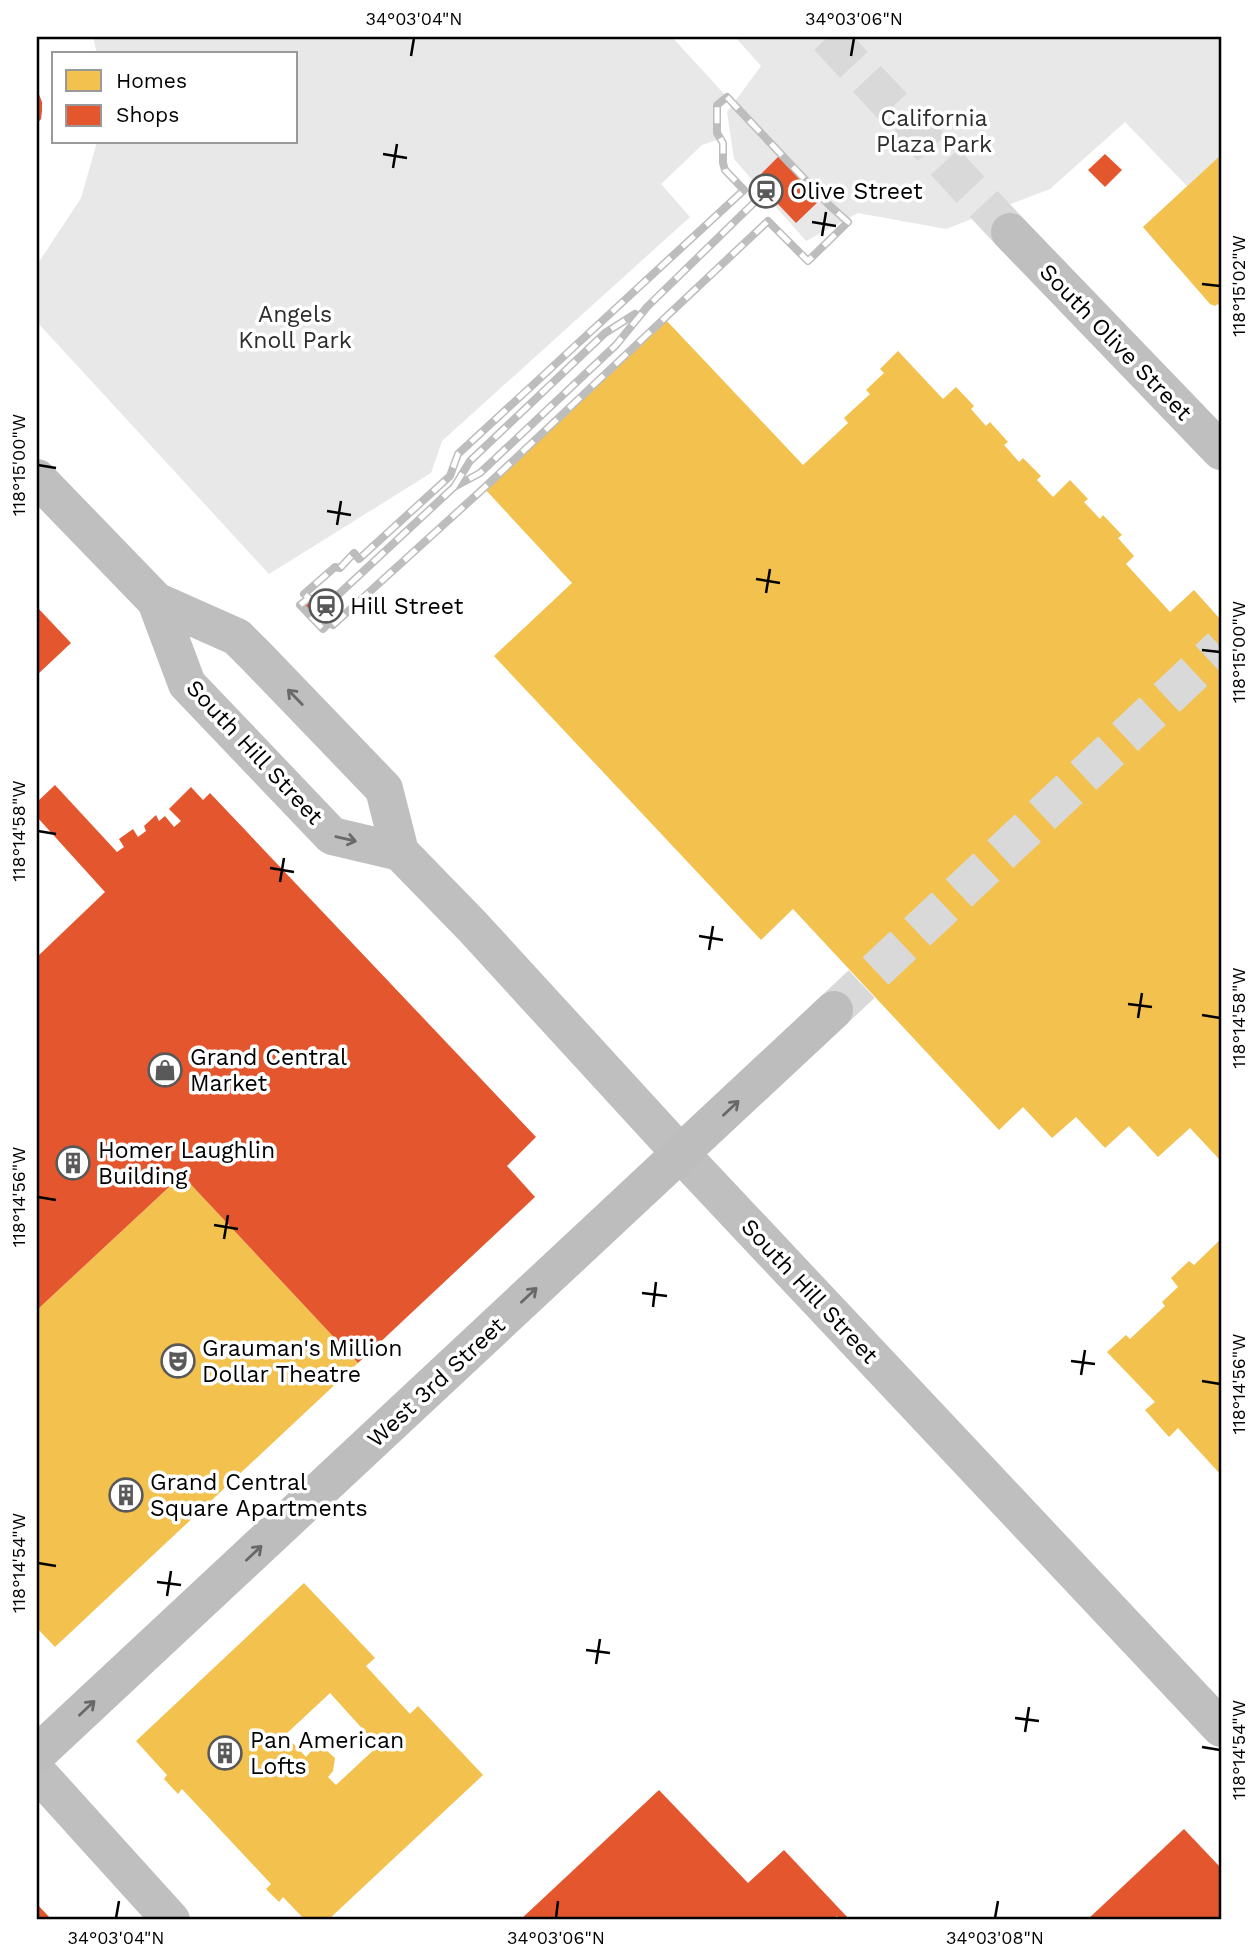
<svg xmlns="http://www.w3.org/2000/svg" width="1258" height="1957" viewBox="0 0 1258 1957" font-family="'Work Sans',sans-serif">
  <rect width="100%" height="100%" fill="#fff"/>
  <g fill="#e8e8e8">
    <path d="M 93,37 L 672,37 L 727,97 L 717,105 L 716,123 L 720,139 L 702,145 L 661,184 L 690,217 L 442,441 L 431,473 L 269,574 L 37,322 L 37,265 L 81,198 L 97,142 L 296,142 L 296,54 L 97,54 Z"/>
    <path d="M 735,37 L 1221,37 L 1221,226 L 1178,268 L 1143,227 L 1187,186 L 1125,122 L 1050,189 L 946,229 L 858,213 L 806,241 L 734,159 L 727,112 L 761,66 Z"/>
  </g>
  <g fill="#f2c14e" fill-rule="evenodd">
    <path d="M 1221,155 L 1221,308 L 1218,304 L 1215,306 L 1210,304 L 1143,227 Z"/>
    <path d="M 665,319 L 803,465 L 848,423 L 844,418 L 870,394 L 866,390 L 884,373 L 880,369 L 898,351 L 943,399 L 956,387 L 974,406 L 971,409 L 986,426 L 990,422 L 1008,442 L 1004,445 L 1019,462 L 1023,458 L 1041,476 L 1037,480 L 1053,497 L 1070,480 L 1088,499 L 1084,502 L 1100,519 L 1103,515 L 1122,535 L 1118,538 L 1134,556 L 1126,564 L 1170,612 L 1194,590 L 1221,620 L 1221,1157 L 1219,1159 L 1190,1128 L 1158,1157 L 1129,1126 L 1105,1148 L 1076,1117 L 1052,1138 L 1023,1107 L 999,1130 L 793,909 L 761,940 L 494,656 L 572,583 L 484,488 Z"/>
    <path d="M 182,1175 L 358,1363 L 55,1647 L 37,1628 L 37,1310 Z"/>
    <path d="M 1221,1239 L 1221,1475 L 1178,1428 L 1169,1437 L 1145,1410 L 1155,1402 L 1107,1352 L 1126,1335 L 1130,1339 L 1165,1306 L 1162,1302 L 1178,1287 L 1171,1278 L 1189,1261 L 1194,1265 Z"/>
    <path d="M 304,1583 L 375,1658 L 366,1666 L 410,1714 L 418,1706 L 483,1775 L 328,1920 L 305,1920 L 283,1897 L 279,1902 L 266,1889 L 271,1884 L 182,1789 L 178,1794 L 164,1779 L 167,1775 L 136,1741 ZM 330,1693 L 378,1746 L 336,1785 L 328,1777 L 333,1771 L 335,1758 L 326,1750 L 313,1749 L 306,1757 L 285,1735 Z"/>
  </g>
  <g fill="#e4572e">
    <path d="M 37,89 L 42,102 L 42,111 L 41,119 L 37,124 Z"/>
    <path d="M 782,153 L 823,197 L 796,223 L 755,180 Z"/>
    <path d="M 1105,154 L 1122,170 L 1105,187 L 1088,170 Z"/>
    <path d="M 309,598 L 330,622 L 323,629 L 300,605 Z"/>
    <path d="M 37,607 L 71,643 L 37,675 Z"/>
    <path d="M 55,785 L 117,852 L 124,847 L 119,839 L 133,829 L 138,837 L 146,831 L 144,826 L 156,815 L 159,821 L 165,816 L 174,827 L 181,821 L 169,809 L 191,787 L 203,800 L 210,793 L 536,1137 L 507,1166 L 535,1197 L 358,1363 L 182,1175 L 37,1310 L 37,957 L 105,892 L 37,817 L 37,802 Z"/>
    <path d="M 659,1790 L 748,1883 L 784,1850 L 850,1920 L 840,1920 L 837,1916 L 832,1920 L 520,1920 Z"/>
    <path d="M 1184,1829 L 1221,1868 L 1221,1920 L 1087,1920 Z"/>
    <path d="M 37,1904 L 52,1920 L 37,1920 Z"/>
  </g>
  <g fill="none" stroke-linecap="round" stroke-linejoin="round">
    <path stroke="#d9d9d9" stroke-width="38" stroke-dasharray="38 19" stroke-linecap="butt" d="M 828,37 L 1010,232"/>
    <path stroke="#d9d9d9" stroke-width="38" stroke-dasharray="38 19" stroke-linecap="butt" d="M 834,1010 L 1221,647"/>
    <g stroke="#bfbfbf" stroke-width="38">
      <path d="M 1010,232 L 1221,451"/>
      <path d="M 37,478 L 156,601 L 237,637 L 256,656 L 384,789 L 400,852 L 472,926 L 681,1154 L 1221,1728"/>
      <path d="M 156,601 L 187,684 L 332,836 L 400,852"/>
      <path d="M 37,1772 L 171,1920"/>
    </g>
    <path stroke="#bdbdbd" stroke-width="38" d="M 37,1754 L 834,1010"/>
    <defs>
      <g id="rail">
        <path d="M 727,97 L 829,205 L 848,222 L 808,261 L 768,221 L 484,488 L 333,625 L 330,622 L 323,629 L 300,605 L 309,598 L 304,594 L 335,567 L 340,568 L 354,553 L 359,559 L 450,476 L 458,454 L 744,190 L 725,170 L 723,163 L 723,143 L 717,133 L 717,105 Z"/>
        <path d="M 454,487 L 470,461 L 605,333 L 635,314"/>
        <path d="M 326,606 L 454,487 L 480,473 L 616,345 L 647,307 L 766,191"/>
      </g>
    </defs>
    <use href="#rail" stroke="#bdbdbd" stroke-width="8"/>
    <use href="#rail" stroke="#fff" stroke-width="5" stroke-dasharray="16" stroke-linecap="butt"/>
  </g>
  <defs><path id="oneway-shaft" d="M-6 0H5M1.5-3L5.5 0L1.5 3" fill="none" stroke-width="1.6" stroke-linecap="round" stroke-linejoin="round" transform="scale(1.75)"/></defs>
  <g stroke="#696969">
    <use href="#oneway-shaft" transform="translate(295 697) rotate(-134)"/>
    <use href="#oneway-shaft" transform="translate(346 839) rotate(13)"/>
  </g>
  <g stroke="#686868">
    <use href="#oneway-shaft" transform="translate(731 1108) rotate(-43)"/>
    <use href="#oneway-shaft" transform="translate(529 1295) rotate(-43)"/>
    <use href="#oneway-shaft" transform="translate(254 1553) rotate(-43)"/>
    <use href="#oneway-shaft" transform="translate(87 1708) rotate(-43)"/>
  </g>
  <path fill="none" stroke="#000" stroke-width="2.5" d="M 411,56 L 414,38M 851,56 L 854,38M 383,154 L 407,158M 393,168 L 397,144M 812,222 L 836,226M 822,236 L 826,212M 1202,284 L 1220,286M 38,465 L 56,468M 327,511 L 351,515M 337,525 L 341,501M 756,579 L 780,583M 766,593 L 770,569M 1202,650 L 1220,652M 38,831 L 56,834M 270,868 L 294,872M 280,882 L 284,858M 699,936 L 723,940M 709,950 L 713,926M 1128,1004 L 1152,1007M 1202,1015 L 1220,1018M 1138,1018 L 1142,993M 38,1197 L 56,1200M 214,1225 L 238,1229M 224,1239 L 228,1215M 642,1293 L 667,1296M 653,1307 L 656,1282M 1071,1361 L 1095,1364M 1081,1375 L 1085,1350M 1202,1381 L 1220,1384M 38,1563 L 56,1566M 157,1582 L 181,1585M 167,1596 L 171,1571M 586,1650 L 610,1653M 596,1664 L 600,1639M 1015,1718 L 1039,1721M 1025,1732 L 1029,1707M 1202,1747 L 1220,1750M 116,1918 L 119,1901M 556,1918 L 558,1901M 995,1918 L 998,1901"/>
  <defs>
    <symbol id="station-ring" viewBox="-11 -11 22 22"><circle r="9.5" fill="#fff" stroke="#595959" stroke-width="1.5"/><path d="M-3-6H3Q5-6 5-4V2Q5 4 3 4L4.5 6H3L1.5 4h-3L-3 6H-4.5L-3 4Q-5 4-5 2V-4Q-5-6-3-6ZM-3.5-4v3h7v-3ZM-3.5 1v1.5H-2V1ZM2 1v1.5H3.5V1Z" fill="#595959"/></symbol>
    <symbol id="shop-ring" viewBox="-11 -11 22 22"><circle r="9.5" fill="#fff" stroke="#595959" stroke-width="1.5"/><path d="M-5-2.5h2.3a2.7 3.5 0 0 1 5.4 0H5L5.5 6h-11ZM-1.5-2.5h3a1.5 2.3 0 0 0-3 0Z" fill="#595959"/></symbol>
    <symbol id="building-ring" viewBox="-11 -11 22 22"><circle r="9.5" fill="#fff" stroke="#595959" stroke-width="1.5"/><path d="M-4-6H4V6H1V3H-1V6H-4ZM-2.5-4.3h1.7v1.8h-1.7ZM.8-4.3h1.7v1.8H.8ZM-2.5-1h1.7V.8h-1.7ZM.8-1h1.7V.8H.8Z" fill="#595959"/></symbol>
    <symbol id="theatre-ring" viewBox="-11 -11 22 22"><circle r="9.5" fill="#fff" stroke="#595959" stroke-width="1.5"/><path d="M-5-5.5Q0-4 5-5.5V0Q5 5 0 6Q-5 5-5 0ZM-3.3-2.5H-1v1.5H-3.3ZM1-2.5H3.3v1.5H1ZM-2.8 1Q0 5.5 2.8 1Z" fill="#595959"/></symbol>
  </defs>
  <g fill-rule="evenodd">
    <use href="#station-ring" x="747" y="172" width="38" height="38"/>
    <use href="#station-ring" x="307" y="587" width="38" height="38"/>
    <use href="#shop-ring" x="146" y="1051" width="38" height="38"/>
    <use href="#building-ring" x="54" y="1144" width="38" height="38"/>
    <use href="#theatre-ring" x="159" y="1342" width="38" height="38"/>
    <use href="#building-ring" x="107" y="1476" width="38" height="38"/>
    <use href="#building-ring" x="206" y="1734" width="38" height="38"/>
  </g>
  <g text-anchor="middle" stroke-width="7" stroke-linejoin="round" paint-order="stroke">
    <g font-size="23" fill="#2d2d2d" stroke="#fff">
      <text x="934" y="126">California<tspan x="934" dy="26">Plaza Park</tspan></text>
      <text x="295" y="322">Angels<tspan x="295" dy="26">Knoll Park</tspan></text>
    </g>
    <g font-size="23" fill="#000" stroke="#fff" text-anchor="start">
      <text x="790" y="199">Olive Street</text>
      <text x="350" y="614">Hill Street</text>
      <text x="190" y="1065">Grand Central<tspan x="190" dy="26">Market</tspan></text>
      <text x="98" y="1158">Homer Laughlin<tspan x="98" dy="26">Building</tspan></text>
      <text x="202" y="1356">Grauman's Million<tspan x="202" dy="26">Dollar Theatre</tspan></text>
      <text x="150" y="1490">Grand Central<tspan x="150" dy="26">Square Apartments</tspan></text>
      <text x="250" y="1748">Pan American<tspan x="250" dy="26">Lofts</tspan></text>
    </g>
    <g font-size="23" fill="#000" stroke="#fff">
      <text transform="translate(1116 342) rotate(46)" y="8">South Olive Street</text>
      <text transform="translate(255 752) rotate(47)" y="8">South Hill Street</text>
      <text transform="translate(810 1291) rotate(47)" y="8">South Hill Street</text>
      <text transform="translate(436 1382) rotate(-43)" y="8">West 3rd Street</text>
    </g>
  </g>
  <rect width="1258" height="1957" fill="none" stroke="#ffffff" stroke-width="77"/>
  <rect x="52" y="52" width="245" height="91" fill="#ffffff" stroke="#999999" stroke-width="2"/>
  <rect x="66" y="70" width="35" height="21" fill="#f2c14e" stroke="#999999" stroke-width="2"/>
  <text x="116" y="88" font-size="21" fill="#000000">Homes</text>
  <rect x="66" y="105" width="35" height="21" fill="#e4572e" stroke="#999999" stroke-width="2"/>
  <text x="116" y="122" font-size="21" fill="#000000">Shops</text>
  <rect x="38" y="38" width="1182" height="1880" fill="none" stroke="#000" stroke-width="2.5"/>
  <g font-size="18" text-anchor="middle" fill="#000">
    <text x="414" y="25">34°03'04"N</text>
    <text x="854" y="25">34°03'06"N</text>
    <text transform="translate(1239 286) rotate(-90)" y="6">118°15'02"W</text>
    <text transform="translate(19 465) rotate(-90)" y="6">118°15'00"W</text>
    <text transform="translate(1239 652) rotate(-90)" y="6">118°15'00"W</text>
    <text transform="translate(19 831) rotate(-90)" y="6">118°14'58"W</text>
    <text transform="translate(1239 1018) rotate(-90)" y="6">118°14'58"W</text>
    <text transform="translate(19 1197) rotate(-90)" y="6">118°14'56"W</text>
    <text transform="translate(1239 1384) rotate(-90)" y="6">118°14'56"W</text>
    <text transform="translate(19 1563) rotate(-90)" y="6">118°14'54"W</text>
    <text transform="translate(1239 1750) rotate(-90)" y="6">118°14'54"W</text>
    <text x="116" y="1944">34°03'04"N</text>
    <text x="556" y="1944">34°03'06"N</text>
    <text x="995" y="1944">34°03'08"N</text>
  </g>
</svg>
